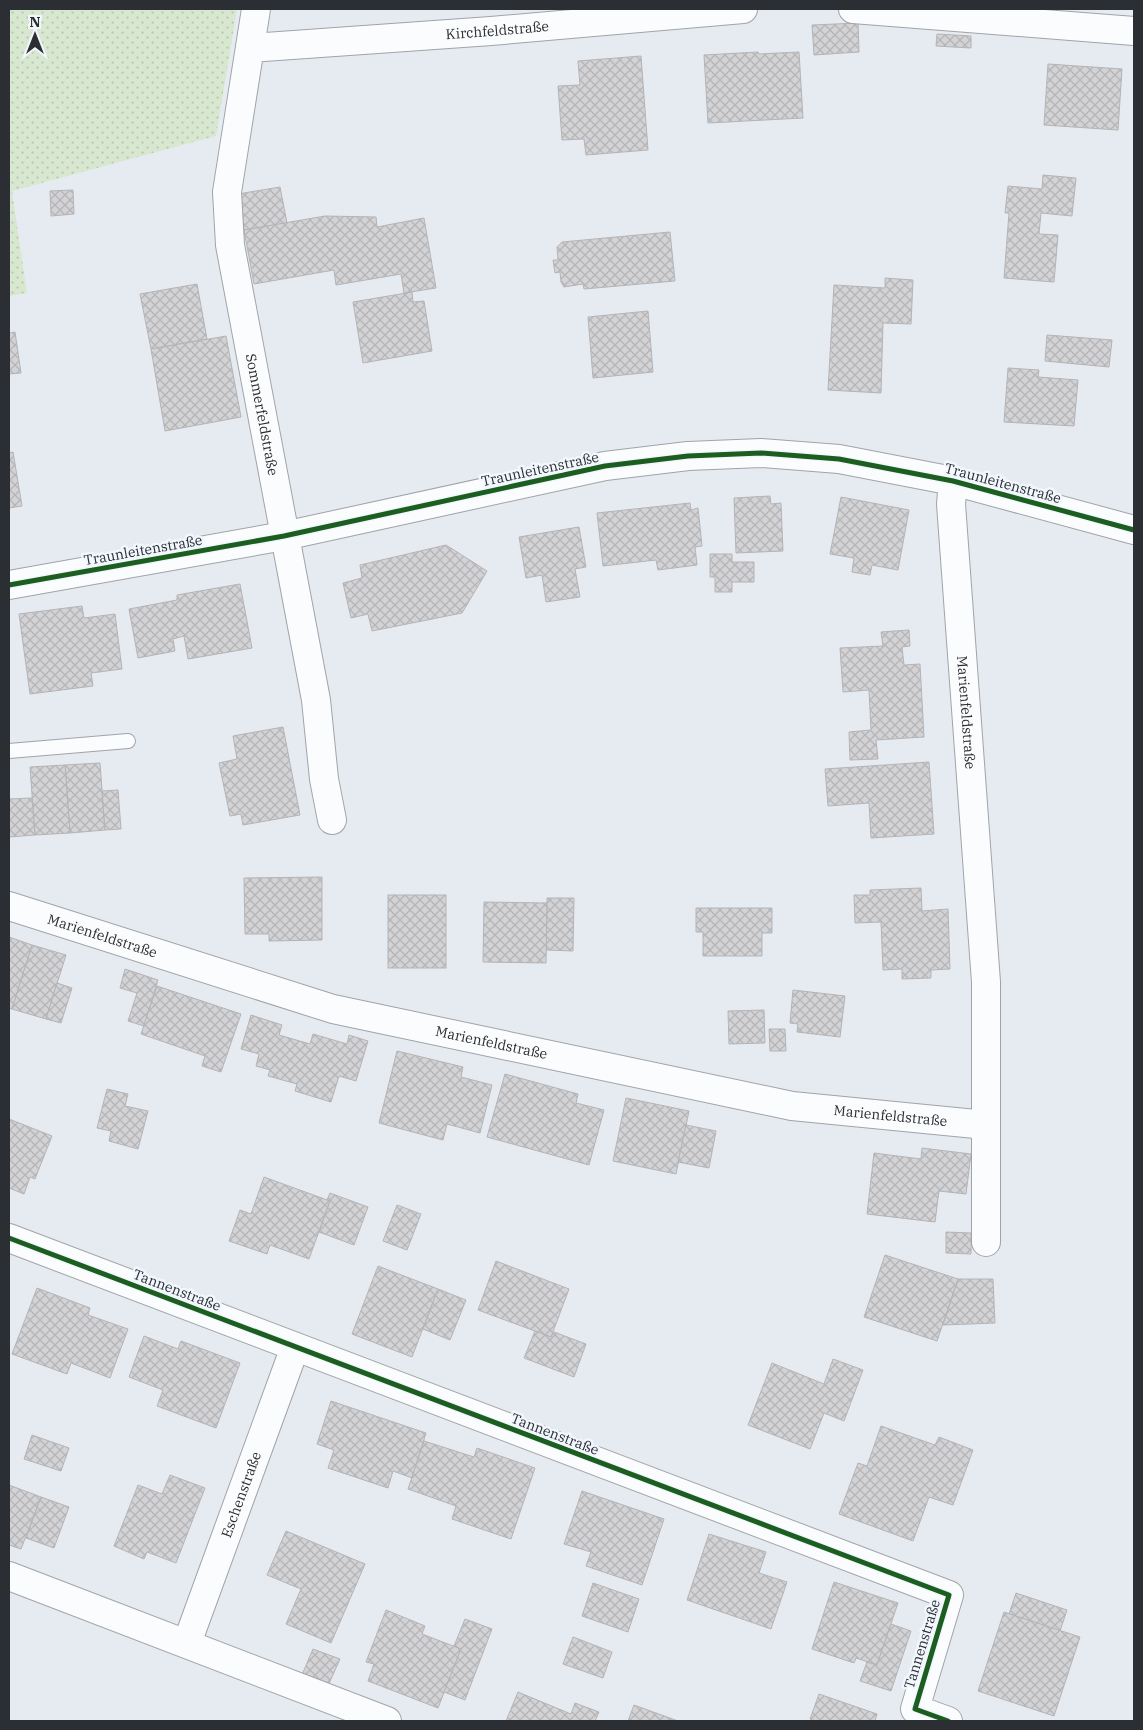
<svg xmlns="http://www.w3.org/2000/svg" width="1143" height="1730" viewBox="0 0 1143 1730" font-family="'IBM Plex Serif',serif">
  <defs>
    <pattern id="grass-dots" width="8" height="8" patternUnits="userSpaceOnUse" patternTransform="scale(1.25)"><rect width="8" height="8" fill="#d8e7cf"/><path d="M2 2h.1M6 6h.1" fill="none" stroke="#bac6b2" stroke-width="1.8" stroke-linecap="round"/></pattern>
    <pattern id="building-cross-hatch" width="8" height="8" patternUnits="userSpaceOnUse" patternTransform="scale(1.25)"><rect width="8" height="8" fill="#d3d2d5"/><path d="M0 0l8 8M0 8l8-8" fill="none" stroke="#b5b5b7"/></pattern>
  </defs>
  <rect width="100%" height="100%" fill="#e6ebf1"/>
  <path fill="url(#grass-dots)" d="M 9,9 L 237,9 L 216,136 L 12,191 L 27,293 L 9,296 Z"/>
  <g fill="url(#building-cross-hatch)" stroke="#b4b4b6">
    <path d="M 858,23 L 859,52 L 814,55 L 812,25 Z"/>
    <path d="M 937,34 L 971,36 L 971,48 L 936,46 Z"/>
    <path d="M 758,52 L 759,54 L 799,52 L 803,118 L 708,123 L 704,55 Z"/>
    <path d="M 641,56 L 648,150 L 586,155 L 584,139 L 562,140 L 558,86 L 580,85 L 578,61 Z"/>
    <path d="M 1048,64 L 1122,69 L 1118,130 L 1044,125 Z"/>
    <path d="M 1043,175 L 1076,178 L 1072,216 L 1041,213 L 1039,234 L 1058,235 L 1054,282 L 1004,278 L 1009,213 L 1005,213 L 1008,186 L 1042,189 Z"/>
    <path d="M 280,187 L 287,223 L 244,230 L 238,194 Z"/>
    <path d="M 73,190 L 74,214 L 51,216 L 50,191 Z"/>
    <path d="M 325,216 L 376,217 L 377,227 L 424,218 L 436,288 L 404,293 L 401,274 L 336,285 L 334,270 L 254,284 L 244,230 Z"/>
    <path d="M 670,232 L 675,281 L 584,289 L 583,284 L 564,287 L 561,282 L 560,272 L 555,273 L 553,260 L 558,260 L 557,247 L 562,242 Z"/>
    <path d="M 885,278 L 913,280 L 911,324 L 883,323 L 881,393 L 828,390 L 834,285 L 885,288 Z"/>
    <path d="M 197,284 L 207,339 L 151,349 L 140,294 Z"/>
    <path d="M 412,292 L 413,302 L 424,301 L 432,351 L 363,363 L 353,302 Z"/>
    <path d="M 648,311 L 653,372 L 593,378 L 588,317 Z"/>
    <path d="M 15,332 L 21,373 L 9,374 L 9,333 Z"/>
    <path d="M 1047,335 L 1112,340 L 1109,367 L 1045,361 Z"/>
    <path d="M 226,336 L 241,417 L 165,431 L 151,349 Z"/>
    <path d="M 1008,368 L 1039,370 L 1038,377 L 1078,380 L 1074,426 L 1004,422 Z"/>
    <path d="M 13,452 L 22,506 L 9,508 L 9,453 Z"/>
    <path d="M 770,496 L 771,504 L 781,503 L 783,551 L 736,553 L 734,498 Z"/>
    <path d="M 841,497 L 909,510 L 898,570 L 872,565 L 870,575 L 852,572 L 854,558 L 830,554 Z"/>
    <path d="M 690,503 L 691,510 L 698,508 L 702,546 L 695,547 L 697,565 L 658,570 L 656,560 L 603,566 L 597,513 Z"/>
    <path d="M 579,527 L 586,567 L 575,569 L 580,597 L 546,602 L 542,575 L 526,578 L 519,537 Z"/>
    <path d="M 446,545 L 487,571 L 462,613 L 372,631 L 368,614 L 351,618 L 343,583 L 362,578 L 360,565 Z"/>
    <path d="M 710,554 L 732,554 L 732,562 L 754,562 L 754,582 L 732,582 L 732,592 L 715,592 L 715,577 L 710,577 Z"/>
    <path d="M 240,584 L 252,648 L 188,659 L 184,636 L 173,639 L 175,651 L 138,658 L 129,609 L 177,600 L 177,595 Z"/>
    <path d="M 82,606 L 84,618 L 115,614 L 122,669 L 91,673 L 93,686 L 30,694 L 19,614 Z"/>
    <path d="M 909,630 L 910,646 L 902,647 L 904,665 L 920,664 L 924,737 L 876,740 L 878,759 L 850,760 L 849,732 L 871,730 L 869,690 L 843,692 L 840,648 L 883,646 L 881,632 Z"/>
    <path d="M 283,727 L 300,815 L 243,825 L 241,814 L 230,816 L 219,763 L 237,759 L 233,736 Z"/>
    <path d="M 929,762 L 934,834 L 871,838 L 869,803 L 828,806 L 825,769 Z"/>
    <path d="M 100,763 L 105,830 L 70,833 L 65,765 Z"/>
    <path d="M 65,765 L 70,833 L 35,835 L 30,767 Z"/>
    <path d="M 118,790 L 121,829 L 105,830 L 102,791 Z"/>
    <path d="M 32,798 L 35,835 L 9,837 L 9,799 Z"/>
    <path d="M 322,877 L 322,940 L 269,941 L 269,934 L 245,934 L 244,878 Z"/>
    <path d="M 921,888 L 922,911 L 948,909 L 950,969 L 931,970 L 931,978 L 902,979 L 902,969 L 883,970 L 881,922 L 855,923 L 854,895 L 870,895 L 870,890 Z"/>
    <rect x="388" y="895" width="58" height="73"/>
    <path d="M 547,898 L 574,898 L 573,951 L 546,950 Z"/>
    <path d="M 484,902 L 547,903 L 546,963 L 483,962 Z"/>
    <path d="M 696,908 L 772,908 L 772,933 L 762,933 L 762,956 L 703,956 L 703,932 L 696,932 Z"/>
    <path d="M 9,937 L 32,945 L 12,1009 L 9,1008 Z"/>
    <path d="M 32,945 L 66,955 L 46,1019 L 12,1009 Z"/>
    <path d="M 125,969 L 158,980 L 144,1026 L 128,1021 L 137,993 L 120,988 Z"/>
    <path d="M 57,983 L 72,988 L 61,1023 L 46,1019 Z"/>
    <path d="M 157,986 L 241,1014 L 221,1072 L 202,1066 L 205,1056 L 141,1034 Z"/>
    <path d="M 793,990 L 845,996 L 840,1037 L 797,1032 L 798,1024 L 790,1023 Z"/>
    <path d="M 764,1010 L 765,1043 L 729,1044 L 728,1011 Z"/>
    <path d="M 251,1015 L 282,1025 L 279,1035 L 310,1044 L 313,1034 L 347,1044 L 349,1035 L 368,1041 L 356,1081 L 339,1076 L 331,1102 L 295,1091 L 297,1084 L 268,1076 L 270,1070 L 256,1066 L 259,1054 L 241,1049 Z"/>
    <path d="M 769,1029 L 785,1029 L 786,1051 L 770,1051 Z"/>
    <path d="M 397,1051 L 463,1067 L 461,1077 L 492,1085 L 480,1133 L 447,1124 L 443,1140 L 379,1123 Z"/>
    <path d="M 505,1074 L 578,1094 L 576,1103 L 604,1110 L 589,1165 L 487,1137 Z"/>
    <path d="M 107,1089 L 128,1094 L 125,1106 L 148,1111 L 138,1149 L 109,1141 L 111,1131 L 97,1128 Z"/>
    <path d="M 626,1098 L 689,1111 L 676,1174 L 613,1161 Z"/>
    <path d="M 9,1119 L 52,1136 L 35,1179 L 30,1177 L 24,1194 L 9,1188 Z"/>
    <path d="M 686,1125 L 716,1131 L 709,1168 L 678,1162 Z"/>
    <path d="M 922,1148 L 971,1154 L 966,1194 L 939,1191 L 935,1222 L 867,1214 L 874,1153 L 921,1159 Z"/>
    <path d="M 264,1177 L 330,1201 L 309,1259 L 270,1245 L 267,1254 L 229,1241 L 240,1210 L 251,1214 Z"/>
    <path d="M 330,1193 L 368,1207 L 354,1245 L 319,1232 L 330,1201 L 327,1200 Z"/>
    <path d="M 397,1205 L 421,1214 L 407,1250 L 383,1241 Z"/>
    <path d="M 946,1232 L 971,1233 L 971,1254 L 946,1253 Z"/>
    <path d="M 885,1255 L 958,1279 L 937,1341 L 864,1317 Z"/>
    <path d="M 496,1261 L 569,1289 L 551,1337 L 478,1310 Z"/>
    <path d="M 378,1266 L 438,1289 L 412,1357 L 352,1334 Z"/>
    <path d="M 958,1279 L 993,1279 L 995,1323 L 943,1325 Z"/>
    <path d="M 37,1288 L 90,1308 L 88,1315 L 128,1329 L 110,1378 L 71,1363 L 67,1374 L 12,1354 Z"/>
    <path d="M 438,1289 L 466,1300 L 450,1340 L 423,1329 Z"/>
    <path d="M 535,1331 L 551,1337 L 554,1332 L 586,1344 L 574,1377 L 524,1358 Z"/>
    <path d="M 144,1336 L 178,1349 L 181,1341 L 240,1363 L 216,1428 L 157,1406 L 163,1390 L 129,1377 Z"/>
    <path d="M 833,1359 L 863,1370 L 844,1421 L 824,1413 L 810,1449 L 748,1425 L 772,1363 L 824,1384 Z"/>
    <path d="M 331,1401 L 426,1433 L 412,1478 L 393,1471 L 388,1488 L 328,1468 L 334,1450 L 317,1444 Z"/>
    <path d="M 881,1426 L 935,1445 L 939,1437 L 973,1450 L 953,1505 L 929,1497 L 913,1541 L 839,1514 L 858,1463 L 867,1466 Z"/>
    <path d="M 32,1435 L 69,1448 L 61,1471 L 24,1459 Z"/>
    <path d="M 424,1441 L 474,1457 L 477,1448 L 535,1468 L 511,1539 L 452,1519 L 456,1506 L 408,1489 Z"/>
    <path d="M 170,1475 L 205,1488 L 176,1563 L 147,1552 L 144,1559 L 114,1546 L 138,1485 L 162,1494 Z"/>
    <path d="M 9,1485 L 41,1497 L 21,1549 L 9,1545 Z"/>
    <path d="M 582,1491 L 664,1519 L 642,1585 L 586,1566 L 591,1552 L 564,1544 Z"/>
    <path d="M 41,1497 L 69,1507 L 54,1548 L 26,1538 Z"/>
    <path d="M 286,1531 L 365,1564 L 331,1643 L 286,1624 L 301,1589 L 267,1575 Z"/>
    <path d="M 709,1534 L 766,1552 L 759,1573 L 787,1582 L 771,1629 L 687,1600 Z"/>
    <path d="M 834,1582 L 898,1603 L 877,1665 L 856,1658 L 854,1663 L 812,1649 Z"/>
    <path d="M 593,1583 L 639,1599 L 628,1632 L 582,1616 Z"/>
    <path d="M 1016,1593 L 1067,1610 L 1060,1631 L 1009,1614 Z"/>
    <path d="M 386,1610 L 425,1626 L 422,1634 L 461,1649 L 438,1708 L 368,1681 L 374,1664 L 366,1662 Z"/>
    <path d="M 1004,1612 L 1080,1637 L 1054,1716 L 978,1691 Z"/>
    <path d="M 465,1619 L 492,1629 L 465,1700 L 444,1692 L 461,1649 L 454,1646 Z"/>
    <path d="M 891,1624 L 911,1631 L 891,1691 L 860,1681 L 867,1662 L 877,1665 Z"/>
    <path d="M 573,1637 L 612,1652 L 603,1678 L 563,1664 Z"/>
    <path d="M 313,1649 L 340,1659 L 327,1688 L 301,1677 Z"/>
    <path d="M 518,1692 L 571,1714 L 575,1703 L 599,1712 L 595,1721 L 506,1721 Z"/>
    <path d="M 819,1694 L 877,1714 L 875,1721 L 816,1721 L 810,1719 Z"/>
    <path d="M 634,1705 L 678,1721 L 628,1721 Z"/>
  </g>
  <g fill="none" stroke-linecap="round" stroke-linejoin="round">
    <defs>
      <path id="service" d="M 9,751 L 128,741"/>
      <g id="minor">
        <path id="s1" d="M 256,9 L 227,192 L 230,245 L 316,700 L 324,779 L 332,820"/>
        <path d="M 853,9 L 1134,31"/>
        <path id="s2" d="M 250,48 L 491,31 L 743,9"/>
        <path id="s3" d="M 953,481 L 951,504 L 986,982 L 986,1242"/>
        <path d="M 9,585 L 284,536 L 605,466 L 688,456 L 761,453 L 839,459 L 953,481 L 1134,530"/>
        <path id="s4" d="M 9,906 L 333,1009 L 792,1106 L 986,1125"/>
        <path d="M 9,1238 L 949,1595 L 915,1709 L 948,1721"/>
        <path d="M 9,1576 L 387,1721"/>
        <path id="s5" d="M 187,1643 L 295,1347"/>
      </g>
    </defs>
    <use href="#service" stroke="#a0a4a8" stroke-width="16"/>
    <use href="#minor" stroke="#a0a4a8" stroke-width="30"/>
    <use href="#service" stroke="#fbfcfd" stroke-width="14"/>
    <use href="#minor" stroke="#fbfcfd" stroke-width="28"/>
    <defs>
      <g id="cycleway">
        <path d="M 9,585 L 284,536 L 605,466 L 688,456 L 761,453 L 839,459 L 953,481 L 1134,530"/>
        <path d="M 9,1238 L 949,1595 L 915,1709 L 948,1721"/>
      </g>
    </defs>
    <use href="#cycleway" stroke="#f2f7fe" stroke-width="8"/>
    <use href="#cycleway" stroke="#1b5e20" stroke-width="5"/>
  </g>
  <g text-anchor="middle" stroke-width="5" stroke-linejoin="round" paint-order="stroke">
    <g font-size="14" fill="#2b2e32" stroke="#f2f7fe">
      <text dy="5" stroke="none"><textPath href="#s2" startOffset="248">Kirchfeldstraße</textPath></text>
      <text dy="5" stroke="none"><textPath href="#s1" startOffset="411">Sommerfeldstraße</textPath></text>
      <text transform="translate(540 469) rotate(-12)" y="5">Traunleitenstraße</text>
      <text transform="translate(1003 483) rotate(15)" y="5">Traunleitenstraße</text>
      <text transform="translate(143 550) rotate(-10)" y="5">Traunleitenstraße</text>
      <text dy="5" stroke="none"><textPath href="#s3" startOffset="232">Marienfeldstraße</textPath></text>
      <text dy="5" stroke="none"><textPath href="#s4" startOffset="98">Marienfeldstraße</textPath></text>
      <text dy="5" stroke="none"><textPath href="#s4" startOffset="502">Marienfeldstraße</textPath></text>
      <text dy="5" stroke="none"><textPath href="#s4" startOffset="908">Marienfeldstraße</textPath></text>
      <text transform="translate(177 1290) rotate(21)" y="5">Tannenstraße</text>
      <text transform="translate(555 1434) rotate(21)" y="5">Tannenstraße</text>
      <text dy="5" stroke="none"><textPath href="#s5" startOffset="158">Eschenstraße</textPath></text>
      <text transform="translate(922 1644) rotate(-73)" y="5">Tannenstraße</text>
    </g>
  </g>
  <rect width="1143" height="1730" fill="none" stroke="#2b2e32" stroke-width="20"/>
  <g transform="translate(35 35)" stroke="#f2f7fe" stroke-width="4" paint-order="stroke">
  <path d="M0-4L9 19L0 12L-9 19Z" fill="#2b2e32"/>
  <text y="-8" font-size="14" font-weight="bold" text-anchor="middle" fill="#2b2e32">N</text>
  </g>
</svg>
